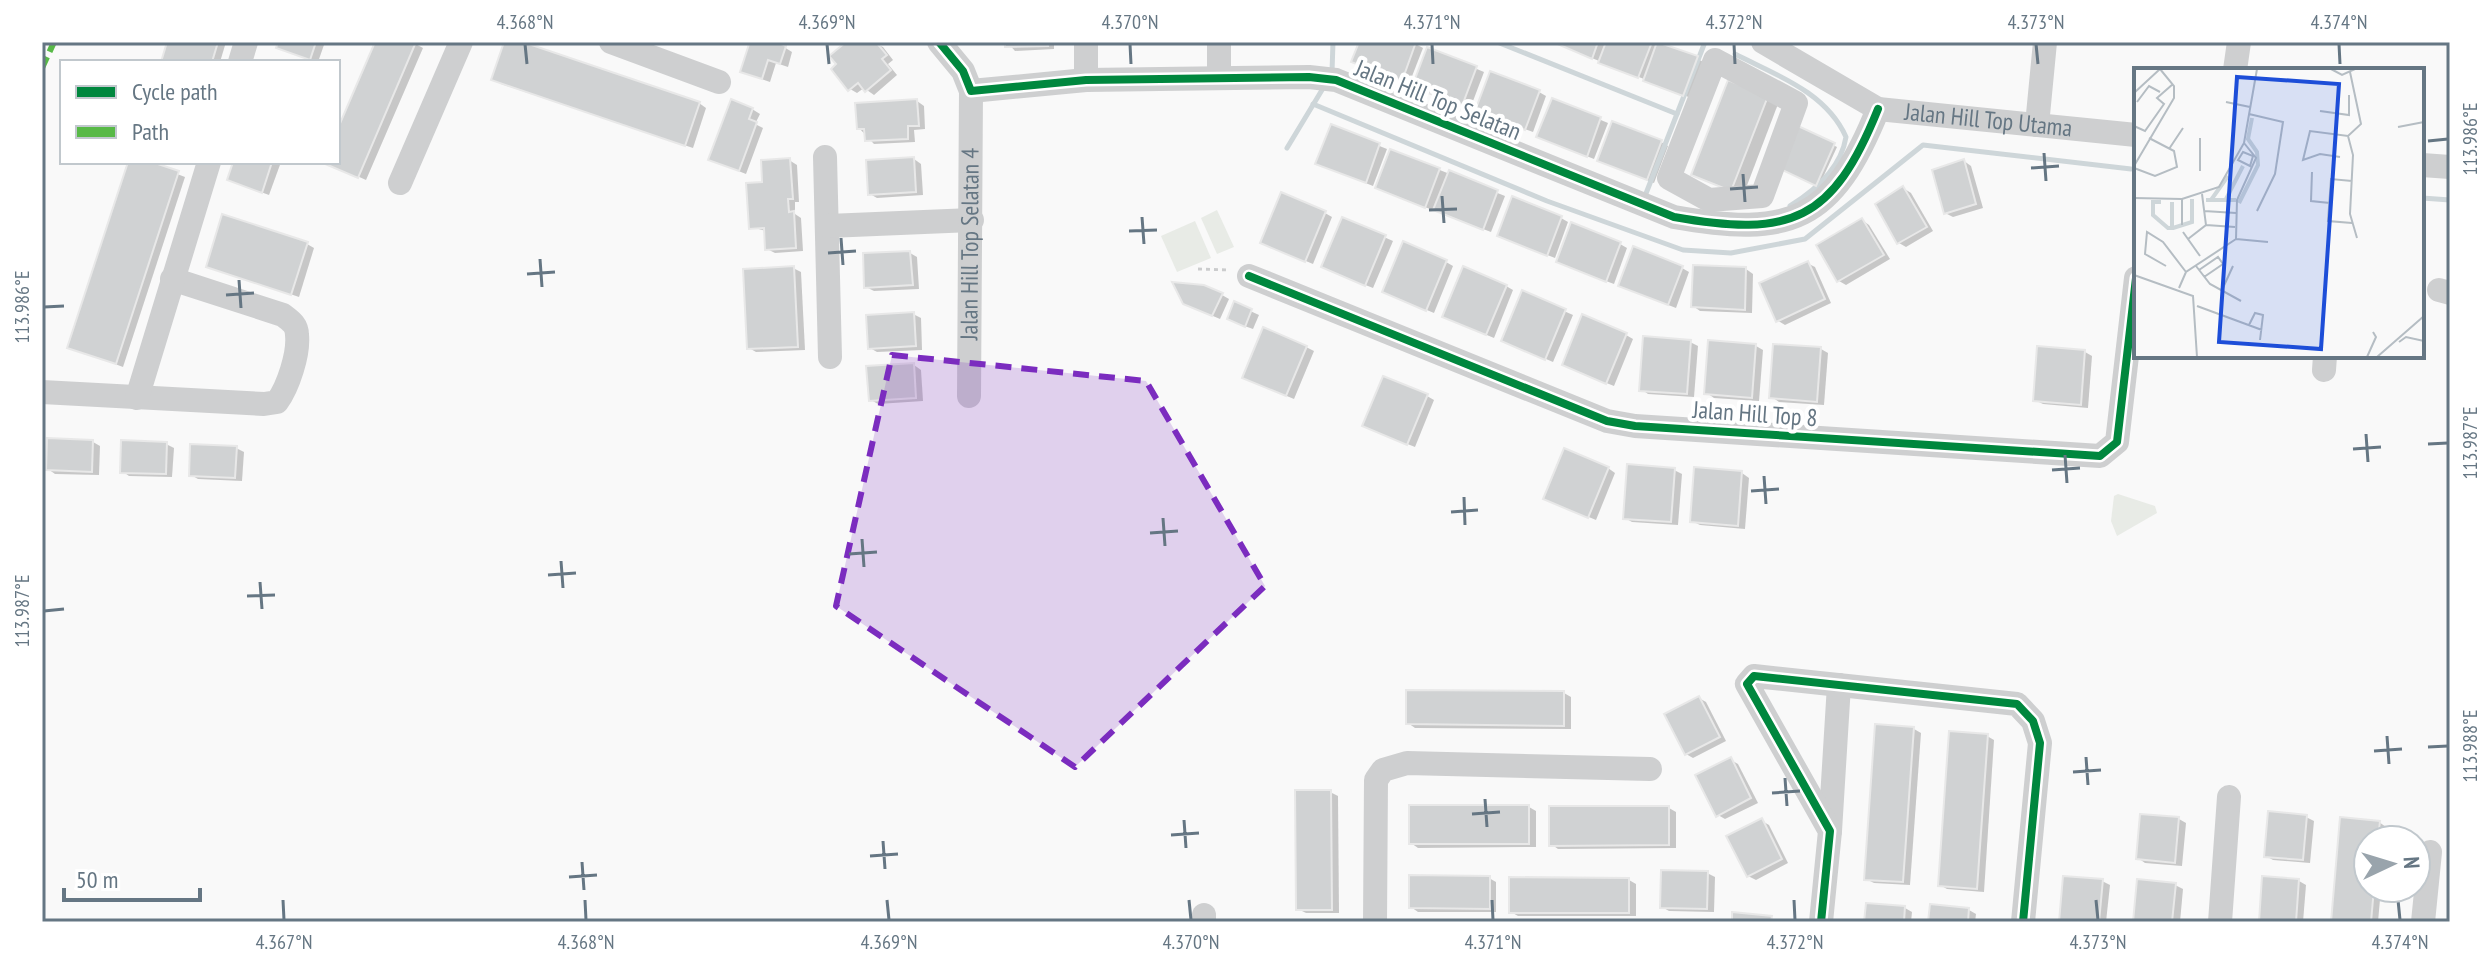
<svg xmlns="http://www.w3.org/2000/svg" width="2492" height="964" viewBox="0 0 2492 964" font-family="'PT Sans Narrow',sans-serif">
  <rect width="100%" height="100%" fill="#f9f9f9"/>
  <g fill="#e8ebe6">
    <path d="M 1217,210 L 1234,247 L 1217,254 L 1201,218 Z"/>
    <path d="M 1195,221 L 1211,258 L 1177,272 L 1161,236 Z"/>
    <path d="M 2118,494 L 2155,506 L 2157,513 L 2117,536 L 2111,521 L 2114,496 Z"/>
  </g>
  <g fill="#0003">
    <path d="M 169,42 L 226,42 L 220,62 L 163,62 Z"/>
    <path d="M 281,42 L 325,42 L 318,62 L 286,51 Z"/>
    <path d="M 377,42 L 412,42 L 423,48 L 366,180 L 326,162 L 338,162 L 338,133 Z"/>
    <path d="M 506,42 L 517,42 L 699,103 L 706,108 L 693,148 L 501,84 L 494,79 Z"/>
    <path d="M 744,42 L 785,42 L 784,47 L 792,52 L 788,67 L 776,63 L 770,82 L 750,75 L 743,71 L 751,44 Z"/>
    <path d="M 849,42 L 871,42 L 883,47 L 893,60 L 888,64 L 897,75 L 874,95 L 864,88 L 857,93 L 850,89 Z"/>
    <path d="M 1007,42 L 1054,42 L 1054,49 L 1015,51 Z"/>
    <path d="M 1361,42 L 1412,42 L 1423,48 L 1409,84 L 1361,65 Z"/>
    <path d="M 1552,42 L 1655,42 L 1704,62 L 1691,98 Z"/>
    <path d="M 1429,49 L 1484,72 L 1470,109 L 1421,90 Z"/>
    <path d="M 1729,83 L 1778,104 L 1743,196 L 1705,181 Z"/>
    <path d="M 1539,92 L 1546,96 L 1533,132 L 1484,114 Z"/>
    <path d="M 1553,100 L 1608,123 L 1594,159 L 1546,140 Z"/>
    <path d="M 917,101 L 924,106 L 925,129 L 914,130 L 915,142 L 874,144 L 859,128 Z"/>
    <path d="M 752,109 L 760,114 L 755,124 L 763,128 L 746,174 L 718,163 Z"/>
    <path d="M 1332,127 L 1387,149 L 1373,186 L 1325,167 Z"/>
    <path d="M 1799,128 L 1837,147 L 1819,186 L 1780,168 Z"/>
    <path d="M 1661,142 L 1668,146 L 1654,183 L 1606,164 Z"/>
    <path d="M 1392,151 L 1505,196 L 1491,232 L 1385,192 Z"/>
    <path d="M 914,159 L 921,164 L 923,195 L 877,198 L 870,194 Z"/>
    <path d="M 789,160 L 797,165 L 799,202 L 795,202 L 795,214 L 801,218 L 803,251 L 775,253 L 767,249 L 766,231 L 751,227 L 764,183 Z"/>
    <path d="M 1964,161 L 1971,166 L 1983,208 L 1953,217 L 1945,213 Z"/>
    <path d="M 130,162 L 146,162 L 185,177 L 123,367 L 69,347 Z"/>
    <path d="M 235,162 L 281,162 L 269,195 L 229,180 Z"/>
    <path d="M 1903,188 L 1911,193 L 1933,231 L 1906,247 L 1899,243 L 1878,205 Z"/>
    <path d="M 1325,213 L 1332,217 L 1313,264 L 1270,246 Z"/>
    <path d="M 1561,218 L 1568,222 L 1555,258 L 1506,239 Z"/>
    <path d="M 1343,219 L 1393,241 L 1373,288 L 1330,271 Z"/>
    <path d="M 1862,220 L 1869,225 L 1890,259 L 1846,285 L 1839,281 Z"/>
    <path d="M 307,244 L 314,248 L 299,297 L 208,266 Z"/>
    <path d="M 1620,244 L 1627,248 L 1614,284 L 1566,266 Z"/>
    <path d="M 910,253 L 917,257 L 919,289 L 874,291 L 866,287 Z"/>
    <path d="M 1446,262 L 1453,266 L 1434,313 L 1391,295 Z"/>
    <path d="M 1807,263 L 1815,267 L 1831,303 L 1785,325 L 1777,320 Z"/>
    <path d="M 793,268 L 801,272 L 805,350 L 756,352 L 749,348 Z"/>
    <path d="M 1682,268 L 1689,272 L 1676,308 L 1627,289 Z"/>
    <path d="M 1746,269 L 1753,274 L 1752,313 L 1700,311 L 1693,306 Z"/>
    <path d="M 1506,286 L 1513,290 L 1494,338 L 1451,320 Z"/>
    <path d="M 1523,293 L 1573,315 L 1553,362 L 1511,344 Z"/>
    <path d="M 1222,295 L 1229,299 L 1220,319 L 1192,307 Z"/>
    <path d="M 1235,304 L 1259,315 L 1253,329 L 1236,323 Z"/>
    <path d="M 913,314 L 921,318 L 922,350 L 877,352 L 870,348 Z"/>
    <path d="M 1626,335 L 1633,339 L 1614,386 L 1571,369 Z"/>
    <path d="M 1690,342 L 1698,346 L 1694,397 L 1648,394 L 1641,389 Z"/>
    <path d="M 1756,346 L 1763,350 L 1759,401 L 1714,398 L 1707,393 Z"/>
    <path d="M 1306,347 L 1314,351 L 1294,399 L 1251,381 Z"/>
    <path d="M 1821,349 L 1828,353 L 1824,405 L 1779,402 L 1772,397 Z"/>
    <path d="M 2085,352 L 2092,356 L 2088,408 L 2043,404 L 2035,400 Z"/>
    <path d="M 914,365 L 921,370 L 923,401 L 878,404 L 871,400 Z"/>
    <path d="M 1427,396 L 1434,400 L 1415,447 L 1372,430 Z"/>
    <path d="M 93,442 L 100,446 L 99,475 L 55,474 L 48,469 Z"/>
    <path d="M 166,444 L 174,448 L 172,477 L 129,476 L 122,471 Z"/>
    <path d="M 236,448 L 244,452 L 242,481 L 198,479 L 191,475 Z"/>
    <path d="M 1608,468 L 1615,473 L 1596,520 L 1553,502 Z"/>
    <path d="M 1674,470 L 1682,474 L 1678,525 L 1632,522 L 1625,518 Z"/>
    <path d="M 1742,473 L 1749,478 L 1745,529 L 1700,525 L 1692,521 Z"/>
    <path d="M 1564,693 L 1571,697 L 1571,729 L 1415,728 L 1408,723 Z"/>
    <path d="M 1699,698 L 1706,702 L 1726,741 L 1693,758 L 1686,754 Z"/>
    <path d="M 1914,729 L 1921,733 L 1910,885 L 1874,883 L 1866,879 Z"/>
    <path d="M 1987,736 L 1994,740 L 1984,892 L 1947,889 L 1940,885 Z"/>
    <path d="M 1731,760 L 1738,764 L 1758,803 L 1725,819 L 1718,815 Z"/>
    <path d="M 1330,792 L 1338,796 L 1339,913 L 1306,913 L 1298,909 Z"/>
    <path d="M 1529,807 L 1536,811 L 1536,847 L 1418,848 L 1411,843 Z"/>
    <path d="M 1669,808 L 1676,812 L 1676,848 L 1558,849 L 1551,844 Z"/>
    <path d="M 2306,817 L 2314,821 L 2310,863 L 2273,860 L 2266,856 Z"/>
    <path d="M 2179,819 L 2186,823 L 2182,866 L 2145,863 L 2138,858 Z"/>
    <path d="M 2342,819 L 2379,822 L 2386,827 L 2385,840 L 2368,840 L 2368,888 L 2381,888 L 2378,922 L 2333,922 Z"/>
    <path d="M 1762,821 L 1769,825 L 1788,863 L 1756,880 L 1748,876 Z"/>
    <path d="M 1707,873 L 1715,877 L 1714,912 L 1669,911 L 1662,907 Z"/>
    <path d="M 1489,878 L 1496,882 L 1496,912 L 1418,912 L 1411,907 Z"/>
    <path d="M 1629,880 L 1636,884 L 1636,916 L 1518,916 L 1511,912 Z"/>
    <path d="M 2102,881 L 2110,885 L 2106,922 L 2064,922 Z"/>
    <path d="M 2299,881 L 2306,885 L 2303,922 L 2261,922 Z"/>
    <path d="M 2175,885 L 2183,889 L 2180,922 L 2135,922 Z"/>
    <path d="M 1905,908 L 1912,912 L 1911,922 L 1866,922 Z"/>
    <path d="M 1969,910 L 1976,914 L 1975,922 L 1930,922 Z"/>
  </g>
  <g fill="none" stroke-linecap="round" stroke-linejoin="round">
    <g stroke="#ced6d9" stroke-width="5">
      <path d="M 1497,42 L 1677,114"/>
      <path d="M 1735,54 C 1776,75 1826,92 1846,137 C 1841,168 1816,190 1790,206"/>
      <path d="M 1332,72 L 1333,42"/>
      <path d="M 1313,104 L 1547,201 L 1683,250 L 1731,253 L 1805,239 L 1923,145 L 2131,169"/>
      <path d="M 1287,148 L 1325,85"/>
      <path d="M 1645,196 L 1705,42"/>
      <path d="M 2422,198 L 2450,200"/>
    </g>
  </g>
  <g fill="#d0d2d3" stroke="#e8e8e8" stroke-width="2">
    <path d="M 167,42 L 218,42 L 212,62 L 161,62 Z"/>
    <path d="M 278,42 L 316,42 L 310,60 L 276,48 Z"/>
    <path d="M 375,42 L 416,42 L 358,178 L 323,163 L 338,162 L 338,128 Z"/>
    <path d="M 504,42 L 523,42 L 700,102 L 685,146 L 491,80 Z"/>
    <path d="M 744,42 L 777,42 L 786,46 L 780,64 L 768,60 L 762,79 L 740,72 L 749,44 Z"/>
    <path d="M 846,42 L 876,42 L 887,55 L 882,59 L 891,70 L 865,92 L 858,83 L 848,91 L 831,69 L 836,64 L 829,56 Z"/>
    <path d="M 1005,42 L 1047,42 L 1048,46 L 1005,47 Z"/>
    <path d="M 1359,42 L 1416,42 L 1402,81 L 1351,62 Z"/>
    <path d="M 1553,42 L 1598,42 L 1592,59 Z"/>
    <path d="M 1606,42 L 1652,42 L 1638,78 L 1598,63 Z"/>
    <path d="M 1657,42 L 1698,56 L 1683,96 L 1643,81 Z"/>
    <path d="M 1427,47 L 1477,66 L 1462,106 L 1412,87 Z"/>
    <path d="M 1490,71 L 1540,90 L 1525,130 L 1475,111 Z"/>
    <path d="M 1728,80 L 1768,96 L 1731,191 L 1691,175 Z"/>
    <path d="M 1552,98 L 1601,117 L 1587,157 L 1536,137 Z"/>
    <path d="M 731,99 L 753,108 L 749,119 L 757,122 L 739,171 L 708,160 Z"/>
    <path d="M 917,99 L 919,126 L 908,126 L 908,139 L 865,141 L 864,129 L 857,129 L 855,103 Z"/>
    <path d="M 1612,121 L 1662,140 L 1647,180 L 1597,161 Z"/>
    <path d="M 1331,124 L 1380,143 L 1366,183 L 1315,164 Z"/>
    <path d="M 1798,126 L 1835,143 L 1816,186 L 1778,168 Z"/>
    <path d="M 1390,149 L 1440,168 L 1425,208 L 1375,188 Z"/>
    <path d="M 914,157 L 916,192 L 868,195 L 866,160 Z"/>
    <path d="M 790,158 L 793,199 L 788,199 L 789,212 L 794,211 L 796,248 L 765,250 L 764,228 L 749,229 L 746,183 L 762,182 L 761,160 Z"/>
    <path d="M 1964,159 L 1976,204 L 1944,214 L 1932,170 Z"/>
    <path d="M 128,162 L 152,162 L 179,171 L 116,364 L 67,348 Z"/>
    <path d="M 233,162 L 272,162 L 262,193 L 227,180 Z"/>
    <path d="M 1449,170 L 1498,190 L 1483,230 L 1433,210 Z"/>
    <path d="M 1903,186 L 1927,227 L 1897,244 L 1875,204 Z"/>
    <path d="M 1281,192 L 1326,211 L 1305,262 L 1260,243 Z"/>
    <path d="M 1512,196 L 1562,216 L 1547,256 L 1497,236 Z"/>
    <path d="M 222,214 L 308,242 L 291,295 L 206,267 Z"/>
    <path d="M 1342,217 L 1386,235 L 1365,286 L 1321,267 Z"/>
    <path d="M 1862,218 L 1884,255 L 1837,282 L 1816,245 Z"/>
    <path d="M 1571,222 L 1621,242 L 1606,282 L 1556,262 Z"/>
    <path d="M 1403,241 L 1447,260 L 1426,311 L 1382,292 Z"/>
    <path d="M 1633,246 L 1683,266 L 1668,305 L 1618,286 Z"/>
    <path d="M 910,251 L 913,285 L 864,288 L 863,253 Z"/>
    <path d="M 1808,261 L 1825,299 L 1776,322 L 1759,283 Z"/>
    <path d="M 1693,265 L 1746,267 L 1745,310 L 1691,307 Z"/>
    <path d="M 794,266 L 798,347 L 747,349 L 743,269 Z"/>
    <path d="M 1463,266 L 1507,285 L 1486,335 L 1442,317 Z"/>
    <path d="M 1172,282 L 1204,285 L 1223,293 L 1212,316 L 1183,304 Z"/>
    <path d="M 1522,290 L 1566,309 L 1545,360 L 1501,341 Z"/>
    <path d="M 1234,301 L 1252,309 L 1245,327 L 1227,319 Z"/>
    <path d="M 914,312 L 916,346 L 868,349 L 866,315 Z"/>
    <path d="M 1582,314 L 1627,333 L 1606,384 L 1562,365 Z"/>
    <path d="M 1263,327 L 1307,346 L 1286,396 L 1242,378 Z"/>
    <path d="M 1643,336 L 1691,340 L 1687,394 L 1639,391 Z"/>
    <path d="M 1708,340 L 1756,344 L 1752,398 L 1704,394 Z"/>
    <path d="M 1773,344 L 1821,347 L 1817,402 L 1769,398 Z"/>
    <path d="M 2037,346 L 2085,350 L 2081,405 L 2033,401 Z"/>
    <path d="M 914,363 L 916,398 L 869,401 L 866,366 Z"/>
    <path d="M 1383,376 L 1428,394 L 1407,445 L 1362,426 Z"/>
    <path d="M 47,438 L 93,440 L 92,472 L 46,470 Z"/>
    <path d="M 121,440 L 167,442 L 166,474 L 120,473 Z"/>
    <path d="M 190,444 L 237,446 L 235,478 L 189,476 Z"/>
    <path d="M 1564,448 L 1609,467 L 1588,518 L 1543,499 Z"/>
    <path d="M 1627,464 L 1675,468 L 1671,522 L 1623,519 Z"/>
    <path d="M 1694,467 L 1742,471 L 1738,526 L 1690,522 Z"/>
    <path d="M 1406,690 L 1564,691 L 1564,726 L 1406,724 Z"/>
    <path d="M 1699,696 L 1720,737 L 1685,755 L 1664,714 Z"/>
    <path d="M 1875,724 L 1914,727 L 1903,882 L 1864,880 Z"/>
    <path d="M 1949,731 L 1988,734 L 1977,889 L 1938,886 Z"/>
    <path d="M 1731,757 L 1751,798 L 1716,817 L 1695,775 Z"/>
    <path d="M 1295,790 L 1331,790 L 1332,910 L 1296,910 Z"/>
    <rect x="1409" y="805" width="120" height="39"/>
    <path d="M 1549,806 L 1669,806 L 1669,845 L 1549,846 Z"/>
    <path d="M 2268,811 L 2307,815 L 2303,860 L 2264,857 Z"/>
    <path d="M 2140,814 L 2179,817 L 2175,863 L 2136,859 Z"/>
    <path d="M 2340,817 L 2380,821 L 2378,840 L 2368,840 L 2368,888 L 2374,888 L 2371,922 L 2331,922 Z"/>
    <path d="M 1762,818 L 1782,859 L 1747,877 L 1726,836 Z"/>
    <path d="M 1661,870 L 1708,871 L 1707,909 L 1660,908 Z"/>
    <path d="M 1409,875 L 1490,876 L 1490,909 L 1409,908 Z"/>
    <path d="M 2063,876 L 2103,879 L 2099,922 L 2059,922 Z"/>
    <path d="M 2262,876 L 2299,879 L 2296,922 L 2259,922 Z"/>
    <path d="M 1509,877 L 1629,878 L 1629,913 L 1509,913 Z"/>
    <path d="M 2137,879 L 2176,883 L 2172,922 L 2133,922 Z"/>
    <path d="M 1866,903 L 1905,906 L 1904,922 L 1864,922 Z"/>
    <path d="M 1930,904 L 1969,908 L 1968,922 L 1928,922 Z"/>
    <path d="M 1732,912 L 1772,916 L 1771,922 L 1732,922 Z"/>
  </g>
  <g fill="none" stroke-linecap="round" stroke-linejoin="round">
    <path stroke="#cbcccd" stroke-width="3" stroke-dasharray="4 4" stroke-linecap="butt" d="M 1198,269 L 1230,270"/>
    <g stroke="#cecfd0" stroke-width="24">
      <path d="M 611,42 L 719,82"/>
      <path d="M 939,42 L 963,71 L 971,91 L 1086,80 L 1309,77 L 1336,80 L 1674,217 C 1791,238 1833,221 1878,109"/>
      <path d="M 1086,42 L 1086,80"/>
      <path d="M 1219,42 L 1219,77"/>
      <path id="s1" d="M 1763,42 L 1878,109 L 2136,135"/>
      <path d="M 1715,60 L 1796,103 L 1762,196 L 1709,200 L 1669,178 Z"/>
      <path d="M 240,62 L 246,42"/>
      <path d="M 2235,70 L 2239,42"/>
      <path d="M 2037,125 L 2045,42"/>
      <path d="M 825,157 L 830,357"/>
      <path d="M 2422,165 L 2450,167"/>
      <path d="M 400,183 L 461,42"/>
      <path d="M 828,226 L 972,220"/>
      <path d="M 1249,276 L 1607,421 L 1635,426 L 2100,456 L 2117,442 L 2136,278"/>
      <path d="M 2439,290 L 2450,293"/>
      <path d="M 2324,370 L 2325,356"/>
      <path d="M 42,392 L 264,404 L 277,402 C 288,387 299,354 297,335 C 297,325 291,321 283,315 L 172,279"/>
      <path id="s2" d="M 969,396 L 971,91"/>
      <path d="M 137,398 L 209,162"/>
      <path d="M 1830,831 L 1839,685"/>
      <path d="M 1204,922 L 1204,915"/>
      <path d="M 1375,922 L 1376,780 L 1383,770 L 1407,763 L 1650,769"/>
      <path d="M 1821,922 L 1830,831 L 1747,684 L 1754,676 L 2017,704 L 2033,721 L 2040,743 L 2023,922"/>
      <path d="M 2220,922 L 2229,797"/>
      <path d="M 2423,922 L 2430,852"/>
    </g>
    <path stroke="#58b947" stroke-width="6" stroke-dasharray="12 6" stroke-linecap="butt" d="M 42,68 L 54,42"/>
    <defs>
      <g id="cycleway">
        <path d="M 939,42 L 963,71 L 971,91 L 1086,80 L 1309,77 L 1336,80 L 1674,217 C 1791,238 1833,221 1878,109"/>
        <path d="M 1249,276 L 1607,421 L 1635,426 L 2100,456 L 2117,442 L 2136,278"/>
        <path d="M 1821,922 L 1830,831 L 1747,684 L 1754,676 L 2017,704 L 2033,721 L 2040,743 L 2023,922"/>
      </g>
    </defs>
    <use href="#cycleway" stroke="#fff" stroke-width="13"/>
    <use href="#cycleway" stroke="#00873e" stroke-width="8"/>
  </g>
  <path fill="#7b2cbf" fill-opacity="0.2" stroke="#7b2cbf" stroke-width="6" stroke-dasharray="16 10" stroke-linejoin="round" d="M 892,355 L 1146,381 L 1265,586 L 1075,767 L 836,606 Z"/>
  <path fill="none" stroke="#657683" stroke-width="3" d="M 525,44 L 527,64M 827,44 L 829,64M 1130,44 L 1131,64M 1432,44 L 1433,64M 1734,44 L 1735,64M 2036,44 L 2038,64M 2339,44 L 2340,64M 2428,141 L 2448,139M 2044,153 L 2046,181M 2031,168 L 2059,166M 1743,174 L 1745,202M 1730,189 L 1758,187M 1442,196 L 1444,223M 1429,210 L 1457,209M 1142,217 L 1144,244M 1129,231 L 1157,230M 841,238 L 843,265M 828,253 L 856,251M 540,259 L 542,287M 527,274 L 555,272M 239,280 L 241,308M 226,295 L 254,293M 44,307 L 64,306M 2366,434 L 2368,462M 2428,444 L 2448,443M 2353,449 L 2381,447M 2065,455 L 2067,483M 2052,470 L 2080,468M 1764,476 L 1766,504M 1751,491 L 1779,489M 1464,497 L 1465,525M 1451,512 L 1478,510M 1163,518 L 1165,546M 1150,533 L 1178,531M 862,539 L 864,567M 849,554 L 877,552M 561,561 L 563,588M 548,575 L 576,573M 260,582 L 262,609M 247,596 L 275,595M 44,611 L 64,609M 2387,736 L 2389,764M 2428,747 L 2448,746M 2374,751 L 2402,749M 2086,757 L 2088,785M 2073,772 L 2101,770M 1785,778 L 1787,806M 1772,793 L 1800,791M 1485,799 L 1487,827M 1472,814 L 1500,812M 1184,820 L 1186,848M 1171,835 L 1199,833M 883,841 L 885,869M 870,856 L 898,854M 582,862 L 584,890M 569,877 L 597,875M 283,900 L 284,920M 585,900 L 586,920M 887,900 L 889,920M 1189,900 L 1191,920M 1492,900 L 1493,920M 1794,900 L 1795,920M 2096,900 L 2098,920M 2398,900 L 2400,920"/>
  <g text-anchor="middle" stroke-width="8" stroke-linejoin="round" paint-order="stroke">
    <g font-size="24" fill="#657683" stroke="#fff">
      <text transform="translate(1438 100) rotate(22)" y="8">Jalan Hill Top Selatan</text>
      <text dy="8" stroke="none"><textPath href="#s1" startOffset="244">Jalan Hill Top Utama</textPath></text>
      <text dy="8" stroke="none"><textPath href="#s2" startOffset="152">Jalan Hill Top Selatan 4</textPath></text>
      <text transform="translate(1755 414) rotate(4)" y="8">Jalan Hill Top 8</text>
    </g>
  </g>
  <g transform="translate(2134 68)">
    <rect width="290" height="290" fill="#f9f9f9"/>
    <path fill="none" stroke="#ced6d9" stroke-width="4" d="M 92,131 L 109,98M 72,132 L 102,132M 77,132 L 94,108M 27,134 L 19,134 L 19,147 L 34,160 L 38,160 L 38,134M 105,135 L 124,97 L 123,84 L 114,71 L 118,50M 39,160 L 58,154 L 58,131"/>
    <path fill="none" stroke="#b5bdc3" stroke-width="2" d="M 197,1 L 208,7 L 221,1M 0,25 L 26,1M 3,34 L 15,18 L 26,24M 92,34 L 116,39M 186,43 L 215,47 L 215,27M 115,46 L 149,54 L 141,106 L 123,143M 0,58 L 11,63 L 30,36 L 23,30 L 39,16M 264,59 L 290,54M 214,68 L 219,87 L 216,146 L 223,170M 66,70 L 66,103M 35,81 L 49,60M 109,84 L 119,88 L 116,98 L 104,92 ZM 206,89 L 186,86 L 169,92 L 176,63 L 214,68 L 227,56 L 216,4M 0,98 L 40,30 L 40,18 L 26,1M 0,100 L 21,108 L 43,99 L 40,83 L 15,70M 178,104 L 177,133 L 196,135M 218,113 L 197,111 L 194,153 L 218,155M 0,130 L 48,131 L 85,119 L 110,75 L 123,1M 48,131 L 48,157M 70,143 L 102,145M 72,157 L 101,159M 49,164 L 66,188M 54,171 L 72,157 L 68,126M 102,171 L 134,174M 32,198 L 11,186 L 13,164 L 29,174 L 52,204M 62,198 L 76,216 L 107,233M 65,202 L 84,189 L 89,196 L 70,209M 0,207 L 59,228 L 63,289M 45,220 L 52,204 L 102,171 L 103,132 L 122,90 L 110,75M 88,222 L 99,198M 63,238 L 128,262M 115,257 L 121,245 L 129,247 L 126,272M 265,274 L 272,269 L 290,273M 233,289 L 242,269 L 239,264M 243,289 L 290,248"/>
    <path fill="#1d4ed8" fill-opacity="0.15" stroke="#1d4ed8" stroke-width="4" d="M 103,9 L 205,16 L 187,281 L 85,274 Z"/>
    <rect width="290" height="290" fill="none" stroke="#657683" stroke-width="4"/>
  </g>
  <rect width="2492" height="964" fill="none" stroke="#ffffff" stroke-width="88"/>
  <rect x="60" y="60" width="280" height="104" fill="#ffffff" stroke="#c1c8cd" stroke-width="2"/>
  <rect x="76" y="86" width="40" height="12" fill="#00873e" stroke="#c1c8cd" stroke-width="2"/>
  <text x="132" y="100" font-size="24" fill="#657683">Cycle path</text>
  <rect x="76" y="126" width="40" height="12" fill="#58b947" stroke="#c1c8cd" stroke-width="2"/>
  <text x="132" y="140" font-size="24" fill="#657683">Path</text>
  <g transform="translate(2392 864) rotate(86)"><circle r="38" fill="#ffffff" stroke="#c1c8cd" stroke-width="2"/>
  <path d="M0-6L14 30L0 20L-14 30Z" fill="#99a4ac"/>
  <text y="-12" font-size="22" font-weight="bold" text-anchor="middle" fill="#657683">N</text>
  </g>
  <path d="M64 888v12h136v-12" fill="none" stroke="#657683" stroke-width="4"/>
  <text x="76" y="888" font-size="24" fill="#657683" stroke="#ffffff" stroke-width="6" paint-order="stroke">50 m</text>
  <rect x="44" y="44" width="2404" height="876" fill="none" stroke="#657683" stroke-width="3"/>
  <g font-size="20" text-anchor="middle" fill="#657683">
    <text x="525" y="29">4.368°N</text>
    <text x="827" y="29">4.369°N</text>
    <text x="1130" y="29">4.370°N</text>
    <text x="1432" y="29">4.371°N</text>
    <text x="1734" y="29">4.372°N</text>
    <text x="2036" y="29">4.373°N</text>
    <text x="2339" y="29">4.374°N</text>
    <text transform="translate(2470 139) rotate(-90)" y="7">113.986°E</text>
    <text transform="translate(22 307) rotate(-90)" y="7">113.986°E</text>
    <text transform="translate(2470 443) rotate(-90)" y="7">113.987°E</text>
    <text transform="translate(22 611) rotate(-90)" y="7">113.987°E</text>
    <text transform="translate(2470 746) rotate(-90)" y="7">113.988°E</text>
    <text x="284" y="949">4.367°N</text>
    <text x="586" y="949">4.368°N</text>
    <text x="889" y="949">4.369°N</text>
    <text x="1191" y="949">4.370°N</text>
    <text x="1493" y="949">4.371°N</text>
    <text x="1795" y="949">4.372°N</text>
    <text x="2098" y="949">4.373°N</text>
    <text x="2400" y="949">4.374°N</text>
  </g>
</svg>
